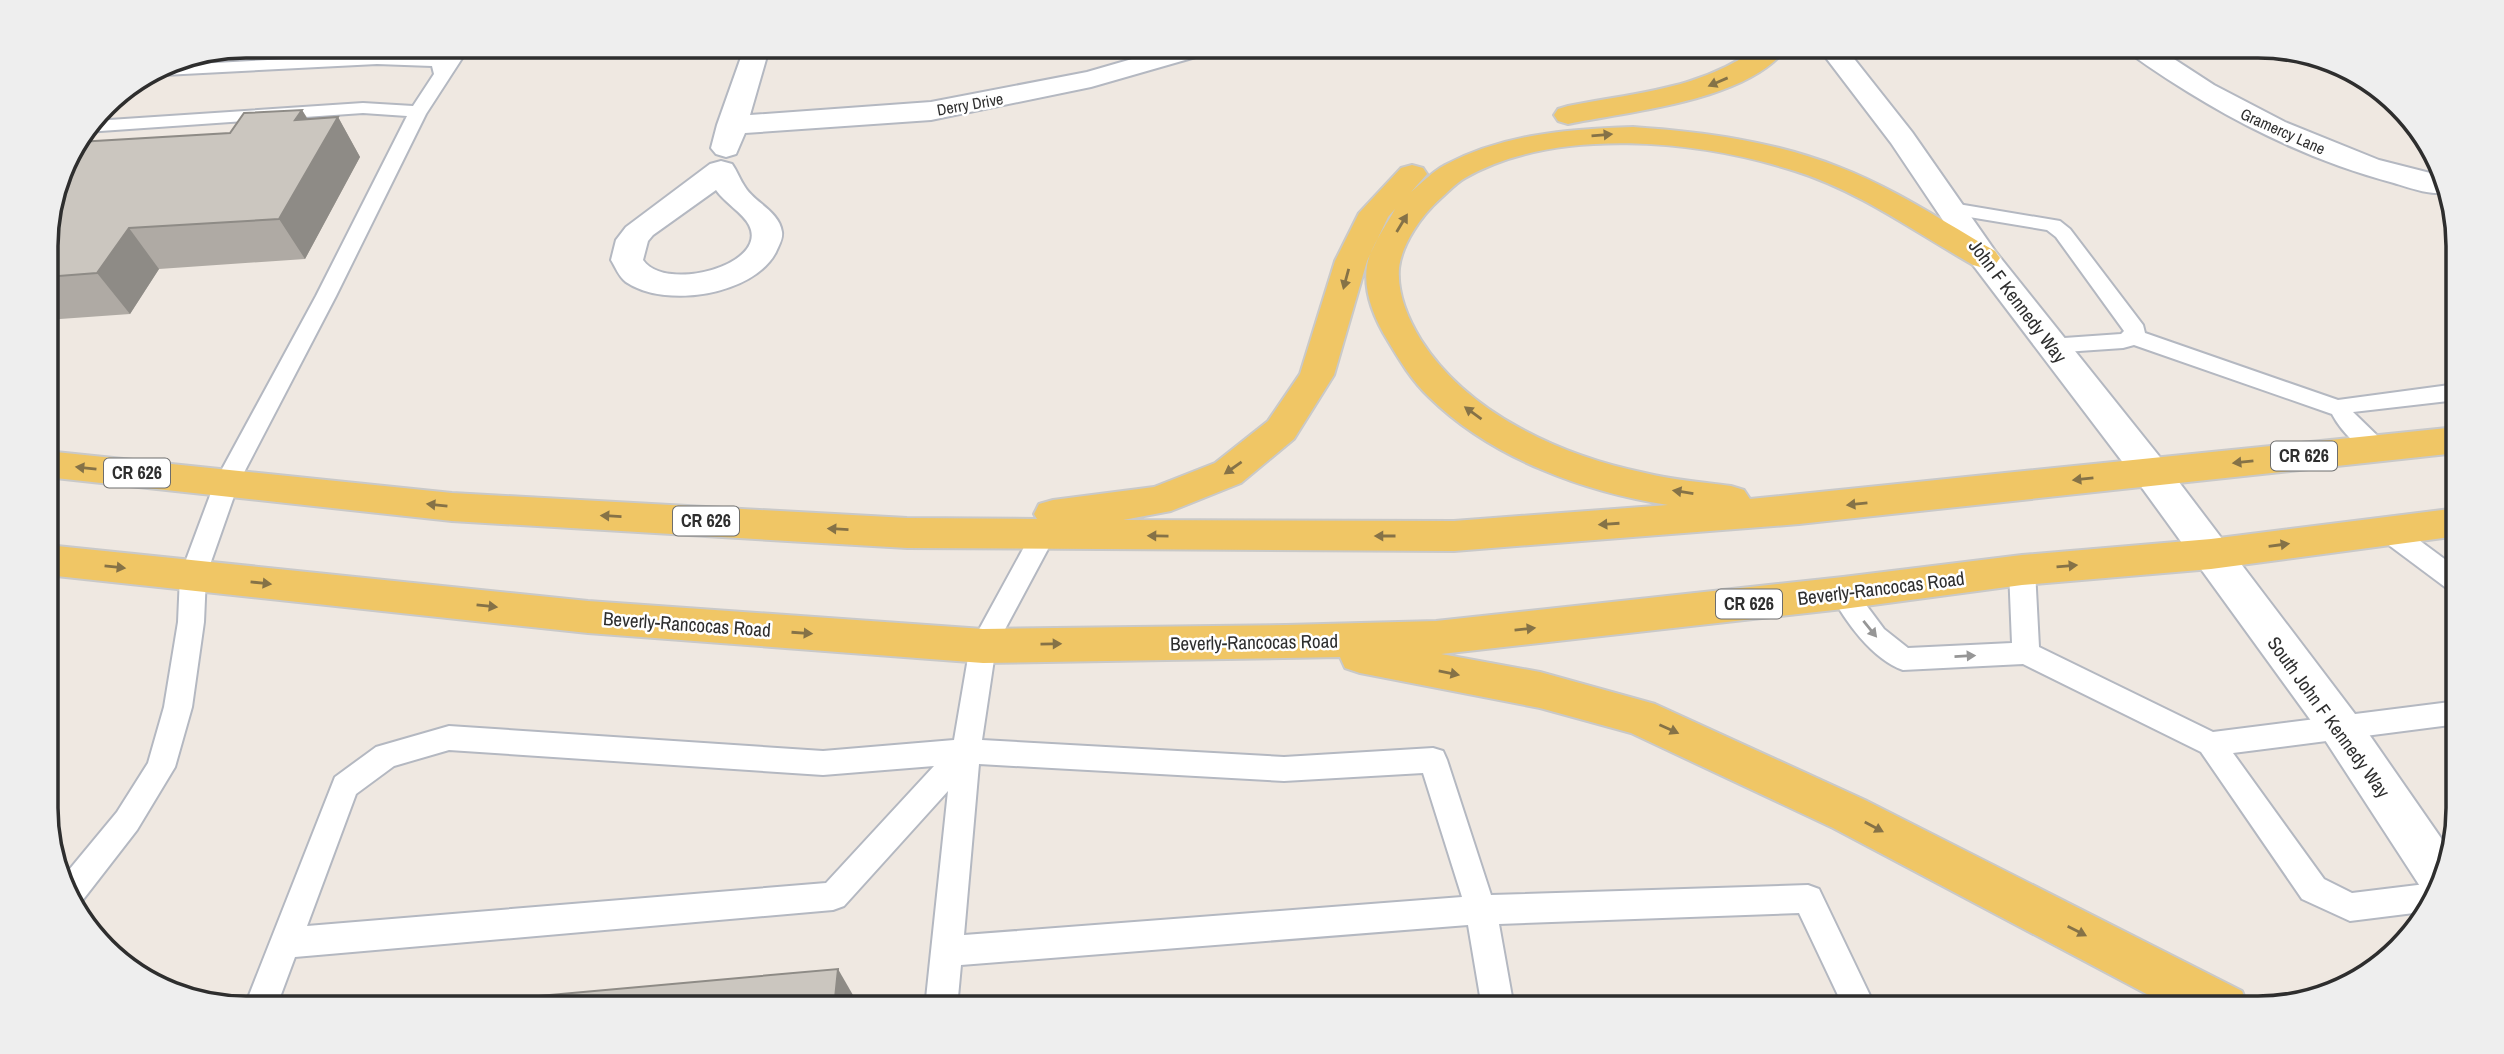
<svg xmlns="http://www.w3.org/2000/svg" width="2504" height="1054" viewBox="0 0 2504 1054" font-family="'Archivo Narrow',sans-serif">
  <rect width="100%" height="100%" fill="#efe8e1"/>
  <g fill="none" stroke-linecap="round" stroke-linejoin="round">
    <defs>
      <g id="service">
        <path d="M 453,46 L 470,46 L 426,114 L 336,296 L 239,482 L 206,576 L 204,622 L 192,707 L 175,767 L 137,830 L 82,901 L 76,903 L 64,876 L 117,812 L 148,763 L 164,707 L 178,622 L 180,576 L 215,482 L 316,296 L 407,116 L 363,113 L 86,132 L 94,121 L 363,103 L 413,106 L 434,74 L 432,66 L 377,64 L 145,76 L 160,66 L 377,54 L 445,57 Z"/>
        <path d="M 1952,203 L 2060,221 L 2070,229 L 2143,325 L 2145,333 L 2338,400 L 2457,384 L 2457,400 L 2353,412 L 2390,448 L 2386,454 C 2366,460 2341,431 2332,414 L 2134,345 L 2123,348 L 2050,353 L 2042,351 L 2039,346 L 2042,341 L 2050,339 L 2121,334 L 2124,331 L 2056,237 L 2047,230 L 1945,213 L 1942,209 Z"/>
        <path d="M 2387,521 L 2396,523 L 2458,569 L 2458,593 L 2449,590 L 2378,537 L 2375,530 L 2378,523 Z"/>
        <path d="M 1044,525 L 1053,527 L 1056,534 L 996,646 L 982,740 L 1284,757 L 1433,748 L 1443,751 L 1447,760 L 1491,895 L 1808,885 L 1819,889 L 1876,1008 L 1844,1008 L 1799,913 L 1499,924 L 1514,1008 L 1482,1008 L 1468,925 L 961,965 L 957,1008 L 925,1008 L 948,791 L 844,906 L 833,910 L 295,957 L 276,1008 L 244,1008 L 335,777 L 376,747 L 449,726 L 823,751 L 954,740 L 970,646 L 1035,527 ZM 449,750 L 823,775 L 934,766 L 826,883 L 307,926 L 356,794 L 394,766 ZM 979,764 L 1284,781 L 1423,773 L 1462,897 L 964,935 Z"/>
        <path d="M 2022,560 L 2031,563 L 2035,570 L 2039,647 L 2213,732 L 2458,701 L 2458,724 L 2233,753 L 2324,879 L 2352,893 L 2434,883 L 2442,886 L 2422,912 L 2350,921 L 2302,899 L 2201,752 L 2023,664 L 1903,670 C 1872,659 1845,621 1830,593 L 1834,586 L 1843,583 L 1852,586 L 1884,629 L 1908,648 L 2012,643 L 2009,570 L 2013,563 Z"/>
      </g>
      <g id="minor">
        <path d="M 745,46 L 767,46 L 769,49 L 750,115 L 931,102 L 1087,72 L 1177,46 L 1217,46 L 1213,52 L 1091,87 L 931,120 L 745,133 L 736,154 L 726,157 L 716,154 L 711,148 L 717,125 Z"/>
        <path d="M 2124,46 L 2154,46 L 2214,85 L 2285,122 L 2379,160 L 2438,175 L 2446,193 C 2429,195 2410,188 2394,183 C 2299,158 2207,109 2128,52 Z"/>
        <path d="M 721,161 L 732,164 C 737,171 740,180 745,187 C 755,203 779,211 782,232 C 783,239 779,245 776,252 C 754,295 665,309 626,282 C 619,277 615,266 611,260 L 616,240 L 626,227 L 710,164 ZM 716,190 C 725,203 743,213 749,225 C 770,265 665,293 643,260 L 648,241 L 653,235 Z"/>
      </g>
      <path id="tertiary" d="M 1817,46 L 1844,46 L 1912,132 L 1995,251 L 2163,461 L 2355,714 L 2450,851 L 2443,885 L 2432,899 L 2427,897 L 2325,740 L 2137,481 L 1973,265 L 1891,143 Z"/>
      <g id="primary">
        <path d="M 1760,46 L 1788,46 C 1750,101 1630,111 1568,124 L 1558,121 L 1554,115 L 1558,109 L 1568,106 C 1638,92 1700,90 1760,46 Z"/>
        <path d="M 1633,127 C 1704,132 1773,141 1839,167 C 1894,188 1944,222 1995,251 L 2000,258 L 1995,265 L 1984,268 L 1973,265 C 1915,232 1859,191 1795,171 C 1698,140 1556,126 1465,178 C 1456,183 1448,192 1440,199 C 1422,215 1402,243 1399,268 C 1397,293 1408,319 1421,340 C 1468,414 1562,456 1645,473 C 1673,480 1702,482 1731,486 L 1744,490 L 1750,499 L 2457,427 L 2457,453 L 1799,524 L 1454,551 L 907,548 L 452,521 L 46,477 L 46,451 L 452,493 L 907,518 L 1037,519 L 1034,514 L 1039,504 L 1053,500 L 1154,487 L 1215,463 L 1268,421 L 1300,374 L 1335,261 L 1359,213 L 1401,168 L 1412,165 L 1423,168 L 1427,174 L 1411,192 C 1422,183 1433,171 1445,165 C 1504,134 1568,129 1633,127 ZM 1395,209 C 1386,226 1370,247 1367,266 C 1363,292 1375,320 1388,341 C 1400,361 1412,381 1429,397 C 1491,458 1584,492 1668,505 L 1454,521 L 1123,520 L 1171,511 L 1241,483 L 1294,439 L 1334,375 L 1367,261 L 1388,217 Z"/>
        <path d="M 2458,508 L 2458,536 L 2211,569 L 2022,585 L 1843,609 L 1441,654 L 1540,672 L 1655,704 L 1865,800 L 2242,991 L 2249,1008 L 2173,1008 L 1833,828 L 1631,733 L 1540,708 L 1360,673 L 1345,668 L 1340,657 L 983,663 L 588,633 L 47,575 L 47,545 L 588,601 L 983,629 L 1286,625 L 1436,621 L 1843,577 L 2022,555 L 2211,539 Z"/>
      </g>
    </defs>
    <use href="#service" stroke="#b4b8c1" stroke-width="4"/>
    <use href="#minor" stroke="#b4b8c1" stroke-width="4"/>
    <use href="#tertiary" stroke="#b4b8c1" stroke-width="4"/>
    <use href="#primary" stroke="#c9c9c9" stroke-width="4"/>
    <use href="#service" fill="#fff" fill-rule="evenodd"/>
    <use href="#minor" fill="#fff" fill-rule="evenodd"/>
    <use href="#tertiary" fill="#fff" fill-rule="evenodd"/>
    <use href="#primary" fill="#f0c665" fill-rule="evenodd"/>
  </g>
  <path fill="#afaaa4" d="M 302,110 L 308,119 L 338,117 L 360,157 L 305,259 L 159,269 L 130,314 L 46,320 L 46,232 L 230,133 Z"/>
  <g fill="#8e8b86">
    <path d="M 302,110 L 322,144 L 338,117 L 360,157 L 305,259 L 279,219 L 295,120 Z"/>
    <path d="M 129,228 L 159,269 L 130,314 L 97,273 Z"/>
    <path d="M 838,969 L 857,1002 L 856,1008 L 834,1008 Z"/>
  </g>
  <g fill="#cbc6bf" stroke="#8e8b86" stroke-width="2">
    <path d="M 302,110 L 295,120 L 338,117 L 279,219 L 129,228 L 97,273 L 46,277 L 46,232 L 66,157 L 78,142 L 230,133 L 244,113 Z"/>
    <path d="M 838,969 L 834,1008 L 405,1008 Z"/>
  </g>
  <defs><path id="oneway-solid" d="M-6-.8H1V-3.2L6.5 0L1 3.2V.8H-6Z" transform="scale(1.75)"/></defs>
  <g fill="#857247">
    <use href="#oneway-solid" transform="translate(1718 82) rotate(157)"/>
    <use href="#oneway-solid" transform="translate(1602 135) rotate(-5)"/>
    <use href="#oneway-solid" transform="translate(1402 223) rotate(-59)"/>
    <use href="#oneway-solid" transform="translate(1346 279) rotate(105)"/>
    <use href="#oneway-solid" transform="translate(1473 413) rotate(-144)"/>
    <use href="#oneway-solid" transform="translate(2243 462) rotate(174)"/>
    <use href="#oneway-solid" transform="translate(86 468) rotate(-174)"/>
    <use href="#oneway-solid" transform="translate(1233 468) rotate(145)"/>
    <use href="#oneway-solid" transform="translate(2083 479) rotate(174)"/>
    <use href="#oneway-solid" transform="translate(1683 492) rotate(-171)"/>
    <use href="#oneway-solid" transform="translate(1857 504) rotate(174)"/>
    <use href="#oneway-solid" transform="translate(437 505) rotate(-174)"/>
    <use href="#oneway-solid" transform="translate(611 516) rotate(-177)"/>
    <use href="#oneway-solid" transform="translate(1609 524) rotate(176)"/>
    <use href="#oneway-solid" transform="translate(838 529) rotate(-177)"/>
    <use href="#oneway-solid" transform="translate(1158 536) rotate(-179)"/>
    <use href="#oneway-solid" transform="translate(1385 536) rotate(180)"/>
    <use href="#oneway-solid" transform="translate(2279 545) rotate(-8)"/>
    <use href="#oneway-solid" transform="translate(2067 566) rotate(-5)"/>
    <use href="#oneway-solid" transform="translate(115 567) rotate(6)"/>
    <use href="#oneway-solid" transform="translate(261 583) rotate(6)"/>
    <use href="#oneway-solid" transform="translate(487 606) rotate(6)"/>
    <use href="#oneway-solid" transform="translate(1525 629) rotate(-6)"/>
    <use href="#oneway-solid" transform="translate(802 633) rotate(4)"/>
    <use href="#oneway-solid" transform="translate(1051 644) rotate(-1)"/>
    <use href="#oneway-solid" transform="translate(1449 673) rotate(11)"/>
    <use href="#oneway-solid" transform="translate(1669 729) rotate(24)"/>
    <use href="#oneway-solid" transform="translate(1874 827) rotate(28)"/>
    <use href="#oneway-solid" transform="translate(2077 931) rotate(27)"/>
  </g>
  <g fill="#969696">
    <use href="#oneway-solid" transform="translate(1870 629) rotate(51)"/>
    <use href="#oneway-solid" transform="translate(1965 656) rotate(-3)"/>
  </g>
  <g text-anchor="middle" stroke-width="5" stroke-linejoin="round" paint-order="stroke">
    <g font-size="16" fill="#2e2e2e" stroke="#fff">
      <text transform="translate(970 104) rotate(-10)" y="6">Derry Drive</text>
      <text transform="translate(2283 131) rotate(24)" y="6">Gramercy Lane</text>
    </g>
    <g fill="#fff" stroke="#6d6d6d" stroke-width="2">
      <rect x="2271" y="441.5" width="66" height="29" rx="5"/>
      <rect x="104" y="458.5" width="66" height="29" rx="5"/>
      <rect x="673" y="506.5" width="66" height="29" rx="5"/>
      <rect x="1716" y="589.5" width="66" height="29" rx="5"/>
    </g>
    <g font-size="18" font-weight="bold" fill="#2e2e2e">
      <text x="2304" y="462">CR 626</text>
      <text x="137" y="479">CR 626</text>
      <text x="706" y="527">CR 626</text>
      <text x="1749" y="610">CR 626</text>
    </g>
    <g font-size="19" fill="#2e2e2e" stroke="#fff">
      <text transform="translate(2018 301) rotate(53)" y="7">John F Kennedy Way</text>
      <text transform="translate(1881 588) rotate(-7)" y="7">Beverly-Rancocas Road</text>
      <text transform="translate(687 624) rotate(4)" y="7">Beverly-Rancocas Road</text>
      <text transform="translate(1254 642) rotate(-1)" y="7">Beverly-Rancocas Road</text>
      <text transform="translate(2329 717) rotate(54)" y="7">South John F Kennedy Way</text>
    </g>
  </g>
  <path d="M0 0H2504V1054H0ZM246 58H2258A188 188 0 0 1 2446 246V808A188 188 0 0 1 2258 996H246A188 188 0 0 1 58 808V246A188 188 0 0 1 246 58Z" fill="#eee" fill-rule="evenodd"/>
  <path fill="none" stroke="#2e2e2e" stroke-width="3.5" d="M246 58H2258A188 188 0 0 1 2446 246V808A188 188 0 0 1 2258 996H246A188 188 0 0 1 58 808V246A188 188 0 0 1 246 58Z"/>
</svg>
